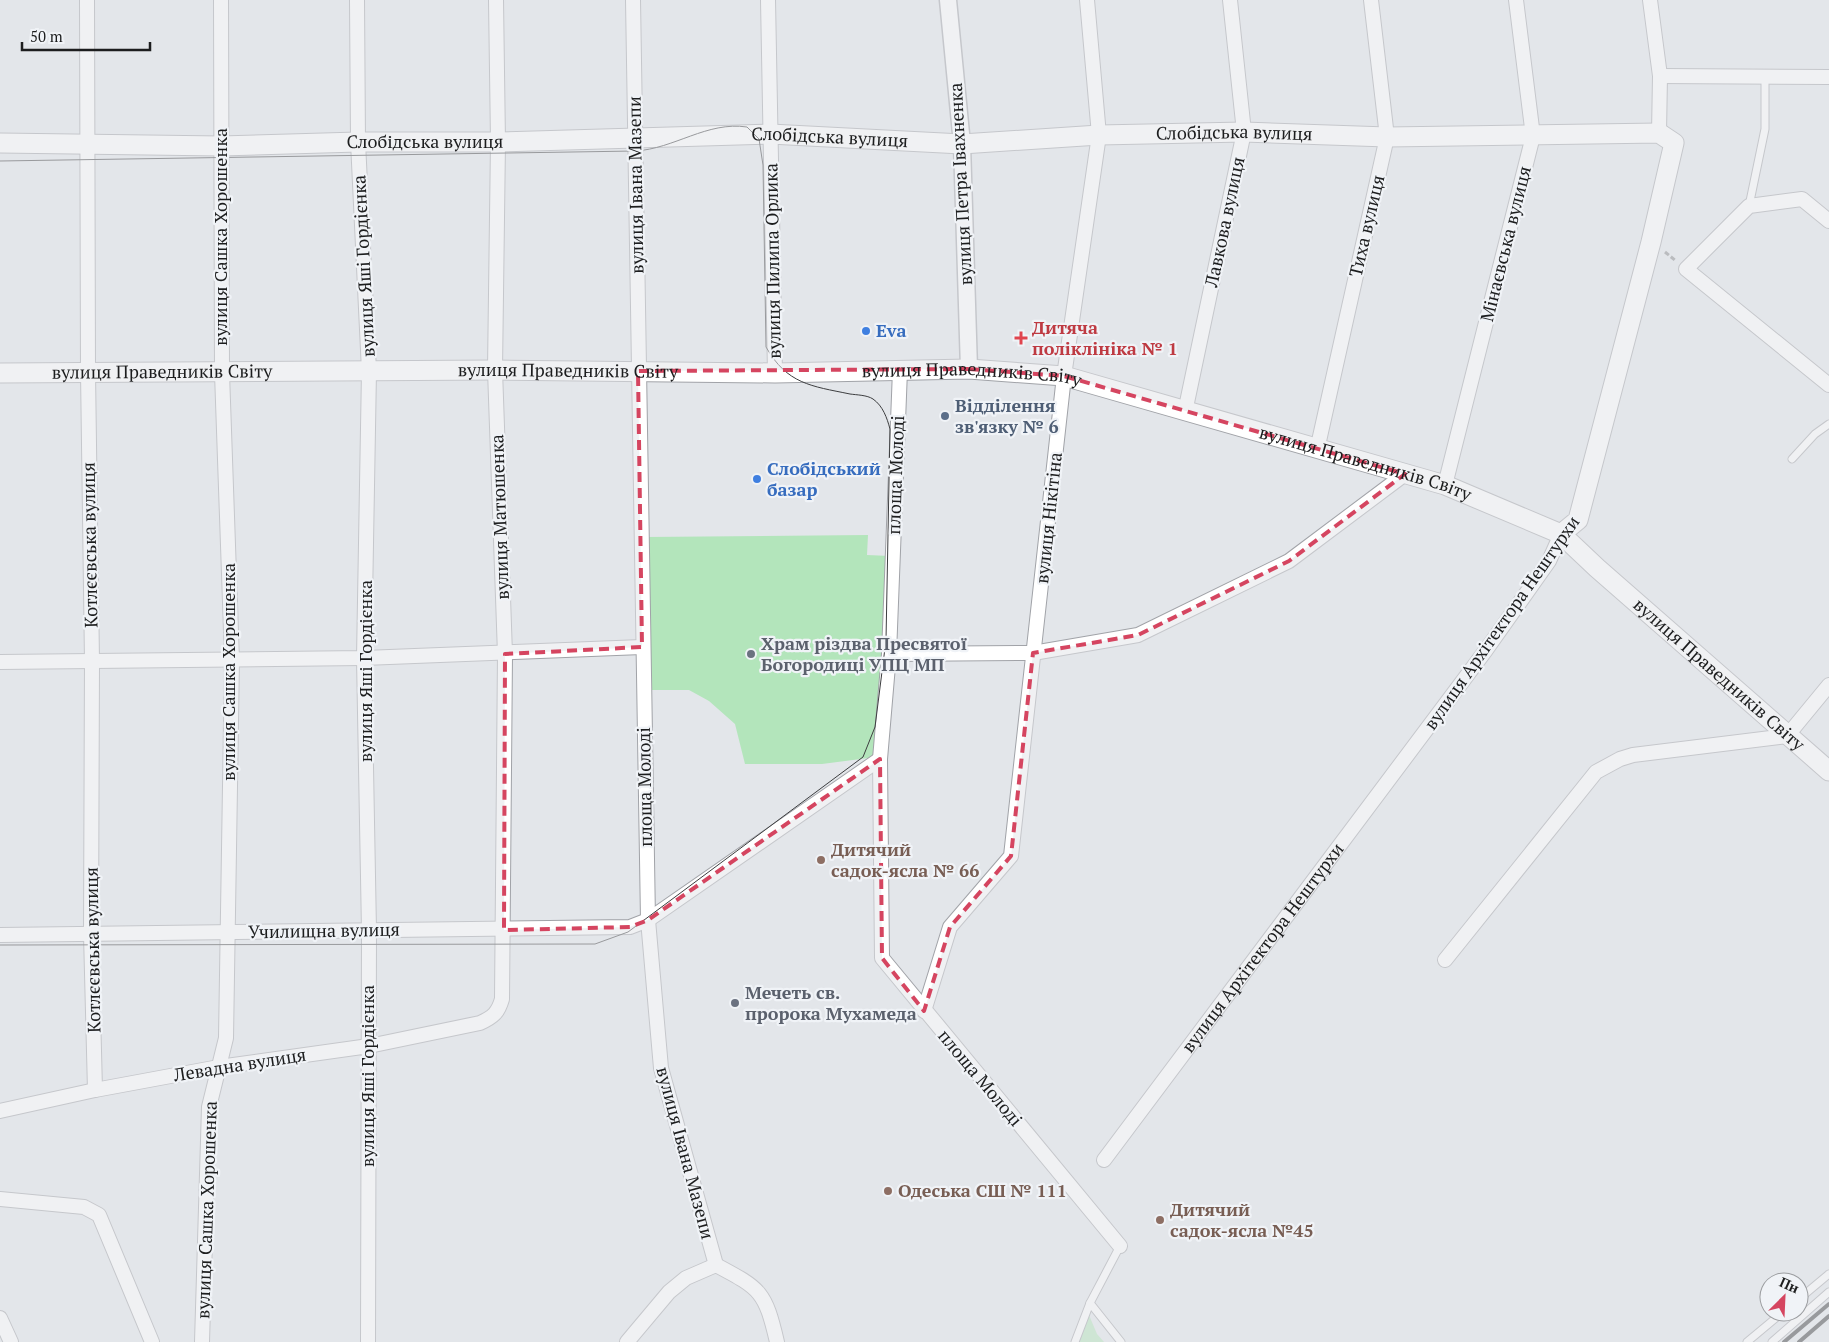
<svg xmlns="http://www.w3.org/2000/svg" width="1829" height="1342" viewBox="0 0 1829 1342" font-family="'PT Serif',serif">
  <rect width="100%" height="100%" fill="#e3e6ea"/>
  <g fill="#b3e5bb">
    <path d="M 868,535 L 867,555 L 890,556 L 876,757 L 822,764 L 745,764 L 735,724 L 709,701 L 689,690 L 644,690 L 645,537 Z"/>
    <path d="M 1086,1308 L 1097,1334 L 1104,1342 L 1071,1342 Z"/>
  </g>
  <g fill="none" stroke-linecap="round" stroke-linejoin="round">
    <defs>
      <g id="service">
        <path d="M 1749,206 L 1765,129 L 1765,77"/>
        <path d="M 1792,459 L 1815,434 L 1829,424"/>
        <path d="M 1799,1299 L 1829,1274"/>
        <path d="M 1090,1303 L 1121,1342"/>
        <path d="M 1075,1342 L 1090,1303 L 1120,1246"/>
        <path d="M 1747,1342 L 1783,1312"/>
        <path d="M 1772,1342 L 1829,1292"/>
      </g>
      <g id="minor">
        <path d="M 87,0 L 88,372 L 92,661 L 91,934 L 95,1090"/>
        <path d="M 357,0 L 358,142 L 369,371 L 364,658 L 369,931 L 368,1342"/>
        <path d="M 633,0 L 648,920 L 661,1068 L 716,1265"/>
        <path d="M 768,0 L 775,373"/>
        <path d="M 1650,0 L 1660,76 L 1659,133"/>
        <path d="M 1660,76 L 1829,77"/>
        <path d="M 1829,221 L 1802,199 L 1749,206 L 1686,269 L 1829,385"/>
        <path d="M 900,370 L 889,654 L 880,759 L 882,958 L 1120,1246"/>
        <path d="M 1185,412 L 1244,132 L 1230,0"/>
        <path d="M 1317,450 L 1387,137 L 1371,0"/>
        <path d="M 1445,485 L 1533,136 L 1516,0"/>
        <path d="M 889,654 L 1033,653 L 1138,635 L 1289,561 L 1405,474"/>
        <path d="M 0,662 L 364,658 L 642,647"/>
        <path d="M 0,935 L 630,927 L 648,920 L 880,759"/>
        <path d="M 1445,960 L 1596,772 L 1620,759 L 1633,755 L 1787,736 L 1829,685"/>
        <path d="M 924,1011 L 950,927 L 1011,856 L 1064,376 L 1099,135 L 1087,0"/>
        <path d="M 0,1111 L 95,1090 L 219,1067 L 369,1046 L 480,1023 C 493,1017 498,1013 502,999 L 505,654 L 495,370 L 498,142 L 496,0"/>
        <path id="s1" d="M 1104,1160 L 1486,650 L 1549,561 L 1561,534"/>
        <path d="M 0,1199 L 84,1207 L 99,1215 L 152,1342"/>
        <path d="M 716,1265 C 761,1289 765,1291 777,1342"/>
        <path d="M 0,1318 L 11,1342"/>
        <path d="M 202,1342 L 209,1107 L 226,1038 L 232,660 L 222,373 L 221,0"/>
        <path d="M 627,1342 L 669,1292 L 686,1278 L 716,1265"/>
      </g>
      <path id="tertiary" d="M 948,0 L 962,144 L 969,369"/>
      <g id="secondary">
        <path id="s2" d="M 0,143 L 221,146 L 358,142 L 498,142 L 770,134 L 962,144 L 1099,135 L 1244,132 L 1387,137 L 1659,133 L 1674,143 L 1651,242 L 1578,520 L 1561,534"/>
        <path id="s3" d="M 0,373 L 495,370 L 775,373 L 969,369 L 1064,376 L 1445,485 L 1561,534 L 1597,568 L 1829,771"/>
      </g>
    </defs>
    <use href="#service" stroke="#a1a3a8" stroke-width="9"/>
    <use href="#minor" stroke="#a1a3a8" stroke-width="16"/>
    <use href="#tertiary" stroke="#a1a3a8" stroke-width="19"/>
    <use href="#secondary" stroke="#a1a3a8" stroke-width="21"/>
    <path stroke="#888a8d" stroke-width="3" stroke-dasharray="5 2.5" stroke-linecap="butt" d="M 1665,252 L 1676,261"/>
    <use href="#service" stroke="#fff" stroke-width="7"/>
    <use href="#minor" stroke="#fff" stroke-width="14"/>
    <use href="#tertiary" stroke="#fff" stroke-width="16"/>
    <use href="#secondary" stroke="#fff" stroke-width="19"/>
    <path stroke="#3d3e40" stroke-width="1" d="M 0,161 L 635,151 C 674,149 707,121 747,127 L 759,139 L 763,165 L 766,347 C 787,384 811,386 850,394 C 857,395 867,395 873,399 C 883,406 887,418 890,429 L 886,640 L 875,727 L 863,757 L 628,932 L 595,944 L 0,945"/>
    <g stroke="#3d3e40" stroke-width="4">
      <path d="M 1784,1342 L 1829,1304"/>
      <path d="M 1799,1342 L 1829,1316"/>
    </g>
  </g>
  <path d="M0 0H1829V1342H0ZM 969,369 L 1064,376 L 1405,474 L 1289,561 L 1138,635 L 1033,653 L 1011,856 L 950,927 L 924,1011 L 882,958 L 880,759 L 648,920 L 630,927 L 504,930 L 505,654 L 642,647 L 638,371 Z" fill="#e3e6ea" fill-opacity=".55" fill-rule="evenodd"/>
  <path fill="none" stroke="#d54560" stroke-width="4" stroke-dasharray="10 6" stroke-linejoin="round" d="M 969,369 L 1064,376 L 1405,474 L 1289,561 L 1138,635 L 1033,653 L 1011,856 L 950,927 L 924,1011 L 882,958 L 880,759 L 648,920 L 630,927 L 504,930 L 505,654 L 642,647 L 638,371 Z"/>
  <g fill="#3f7fe0" stroke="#f0f3f7" stroke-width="2">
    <circle cx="866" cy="331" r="5"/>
    <circle cx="757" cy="479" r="5"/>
  </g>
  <path fill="#e0444e" stroke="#f0f3f7" stroke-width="2" d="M1018.5 330.5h5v5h5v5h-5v5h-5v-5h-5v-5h5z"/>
  <circle fill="#5c6f8a" stroke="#f0f3f7" stroke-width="2" cx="945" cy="416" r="5"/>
  <g fill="#6b7280" stroke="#f0f3f7" stroke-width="2">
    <circle cx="751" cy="654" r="5"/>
    <circle cx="735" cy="1003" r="5"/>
  </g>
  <g fill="#8d6e63" stroke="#f0f3f7" stroke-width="2">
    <circle cx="821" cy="860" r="5"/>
    <circle cx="888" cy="1191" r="5"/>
    <circle cx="1160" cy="1220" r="5"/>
  </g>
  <g text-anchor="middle" stroke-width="4.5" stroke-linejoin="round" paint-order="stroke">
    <g font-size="18" fill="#1c1d1e" stroke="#f0f3f7">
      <text dy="6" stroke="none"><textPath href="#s2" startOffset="1235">Слобідська вулиця</textPath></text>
      <text dy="6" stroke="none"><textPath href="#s2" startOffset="830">Слобідська вулиця</textPath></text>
      <text dy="6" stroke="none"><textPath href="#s2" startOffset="425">Слобідська вулиця</textPath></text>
      <text transform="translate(961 184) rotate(-93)" y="6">вулиця Петра Івахненка</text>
      <text transform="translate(636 185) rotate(-91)" y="6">вулиця Івана Мазепи</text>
      <text transform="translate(1225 222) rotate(-78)" y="6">Лавкова вулиця</text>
      <text transform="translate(1367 226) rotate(-77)" y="6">Тиха вулиця</text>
      <text transform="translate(221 237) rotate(-90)" y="6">вулиця Сашка Хорошенка</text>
      <text transform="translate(1506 244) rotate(-76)" y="6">Мінаєвська вулиця</text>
      <text transform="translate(773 261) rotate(-91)" y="6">вулиця Пилипа Орлика</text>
      <text transform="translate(364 266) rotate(-93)" y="6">вулиця Яші Гордієнка</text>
      <text dy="6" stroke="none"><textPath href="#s3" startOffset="568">вулиця Праведників Світу</textPath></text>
      <text dy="6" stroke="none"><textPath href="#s3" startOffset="162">вулиця Праведників Світу</textPath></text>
      <text dy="6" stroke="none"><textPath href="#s3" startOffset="972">вулиця Праведників Світу</textPath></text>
      <text dy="6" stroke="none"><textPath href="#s3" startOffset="1378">вулиця Праведників Світу</textPath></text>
      <text transform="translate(896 475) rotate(-88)" y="6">площа Молоді</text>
      <text transform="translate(500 517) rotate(-92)" y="6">вулиця Матюшенка</text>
      <text transform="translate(1049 518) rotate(-84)" y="6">вулиця Нікітіна</text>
      <text transform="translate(90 545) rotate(-91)" y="6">Котлєєвська вулиця</text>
      <text transform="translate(1502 623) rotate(-55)" y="6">вулиця Архітектора Нештурхи</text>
      <text transform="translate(366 671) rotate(-90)" y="6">вулиця Яші Гордієнка</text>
      <text transform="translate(229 672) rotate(-90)" y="6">вулиця Сашка Хорошенка</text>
      <text dy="6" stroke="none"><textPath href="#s3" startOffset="1798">вулиця Праведників Світу</textPath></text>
      <text transform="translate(645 787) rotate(-91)" y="6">площа Молоді</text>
      <text transform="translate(324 931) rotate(-1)" y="6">Училищна вулиця</text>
      <text dy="6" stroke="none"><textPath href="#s1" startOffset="265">вулиця Архітектора Нештурхи</textPath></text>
      <text transform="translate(93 950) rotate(-91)" y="6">Котлєєвська вулиця</text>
      <text transform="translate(240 1065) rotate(-9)" y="6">Левадна вулиця</text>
      <text transform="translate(368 1076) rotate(-90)" y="6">вулиця Яші Гордієнка</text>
      <text transform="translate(980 1078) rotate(50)" y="6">площа Молоді</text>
      <text transform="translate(685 1153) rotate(75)" y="6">вулиця Івана Мазепи</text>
      <text transform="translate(207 1210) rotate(-88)" y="6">вулиця Сашка Хорошенка</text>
    </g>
    <g font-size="18" font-weight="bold" fill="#be3a42" stroke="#f0f3f7" text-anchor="start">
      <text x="1032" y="334">Дитяча<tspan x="1032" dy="21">поліклініка № 1</tspan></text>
    </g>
    <g font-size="18" font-weight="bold" fill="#366cbe" stroke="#f0f3f7" text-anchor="start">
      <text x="876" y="337">Eva</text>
      <text x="767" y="475">Слобідський<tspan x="767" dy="21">базар</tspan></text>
    </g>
    <g font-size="18" font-weight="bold" fill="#4e5e75" stroke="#f0f3f7" text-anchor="start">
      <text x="955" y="412">Відділення<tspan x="955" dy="21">зв'язку № 6</tspan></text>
    </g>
    <g font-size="18" font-weight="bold" fill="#5b616d" stroke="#f0f3f7" text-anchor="start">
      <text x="761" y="650">Храм різдва Пресвятої<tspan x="761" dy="21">Богородиці УПЦ МП</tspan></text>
      <text x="745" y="999">Мечеть св.<tspan x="745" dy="21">пророка Мухамеда</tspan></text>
    </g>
    <g font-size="18" font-weight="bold" fill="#785e54" stroke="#f0f3f7" text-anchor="start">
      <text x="831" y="856">Дитячий<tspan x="831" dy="21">садок-ясла № 66</tspan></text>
      <text x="898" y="1197">Одеська СШ № 111</text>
      <text x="1170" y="1216">Дитячий<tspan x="1170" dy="21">садок-ясла №45</tspan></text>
    </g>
  </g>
  <g transform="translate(1784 1297) rotate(24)"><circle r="24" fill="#f0f3f7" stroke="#9b9da0"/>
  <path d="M0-4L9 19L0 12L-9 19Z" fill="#d54560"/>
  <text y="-8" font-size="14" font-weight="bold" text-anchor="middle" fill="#1c1d1e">Пн</text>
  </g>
  <path d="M22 42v8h128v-8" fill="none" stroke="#1c1d1e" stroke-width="2.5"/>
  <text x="30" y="42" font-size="15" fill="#1c1d1e" stroke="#f0f3f7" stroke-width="4" paint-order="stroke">50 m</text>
</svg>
